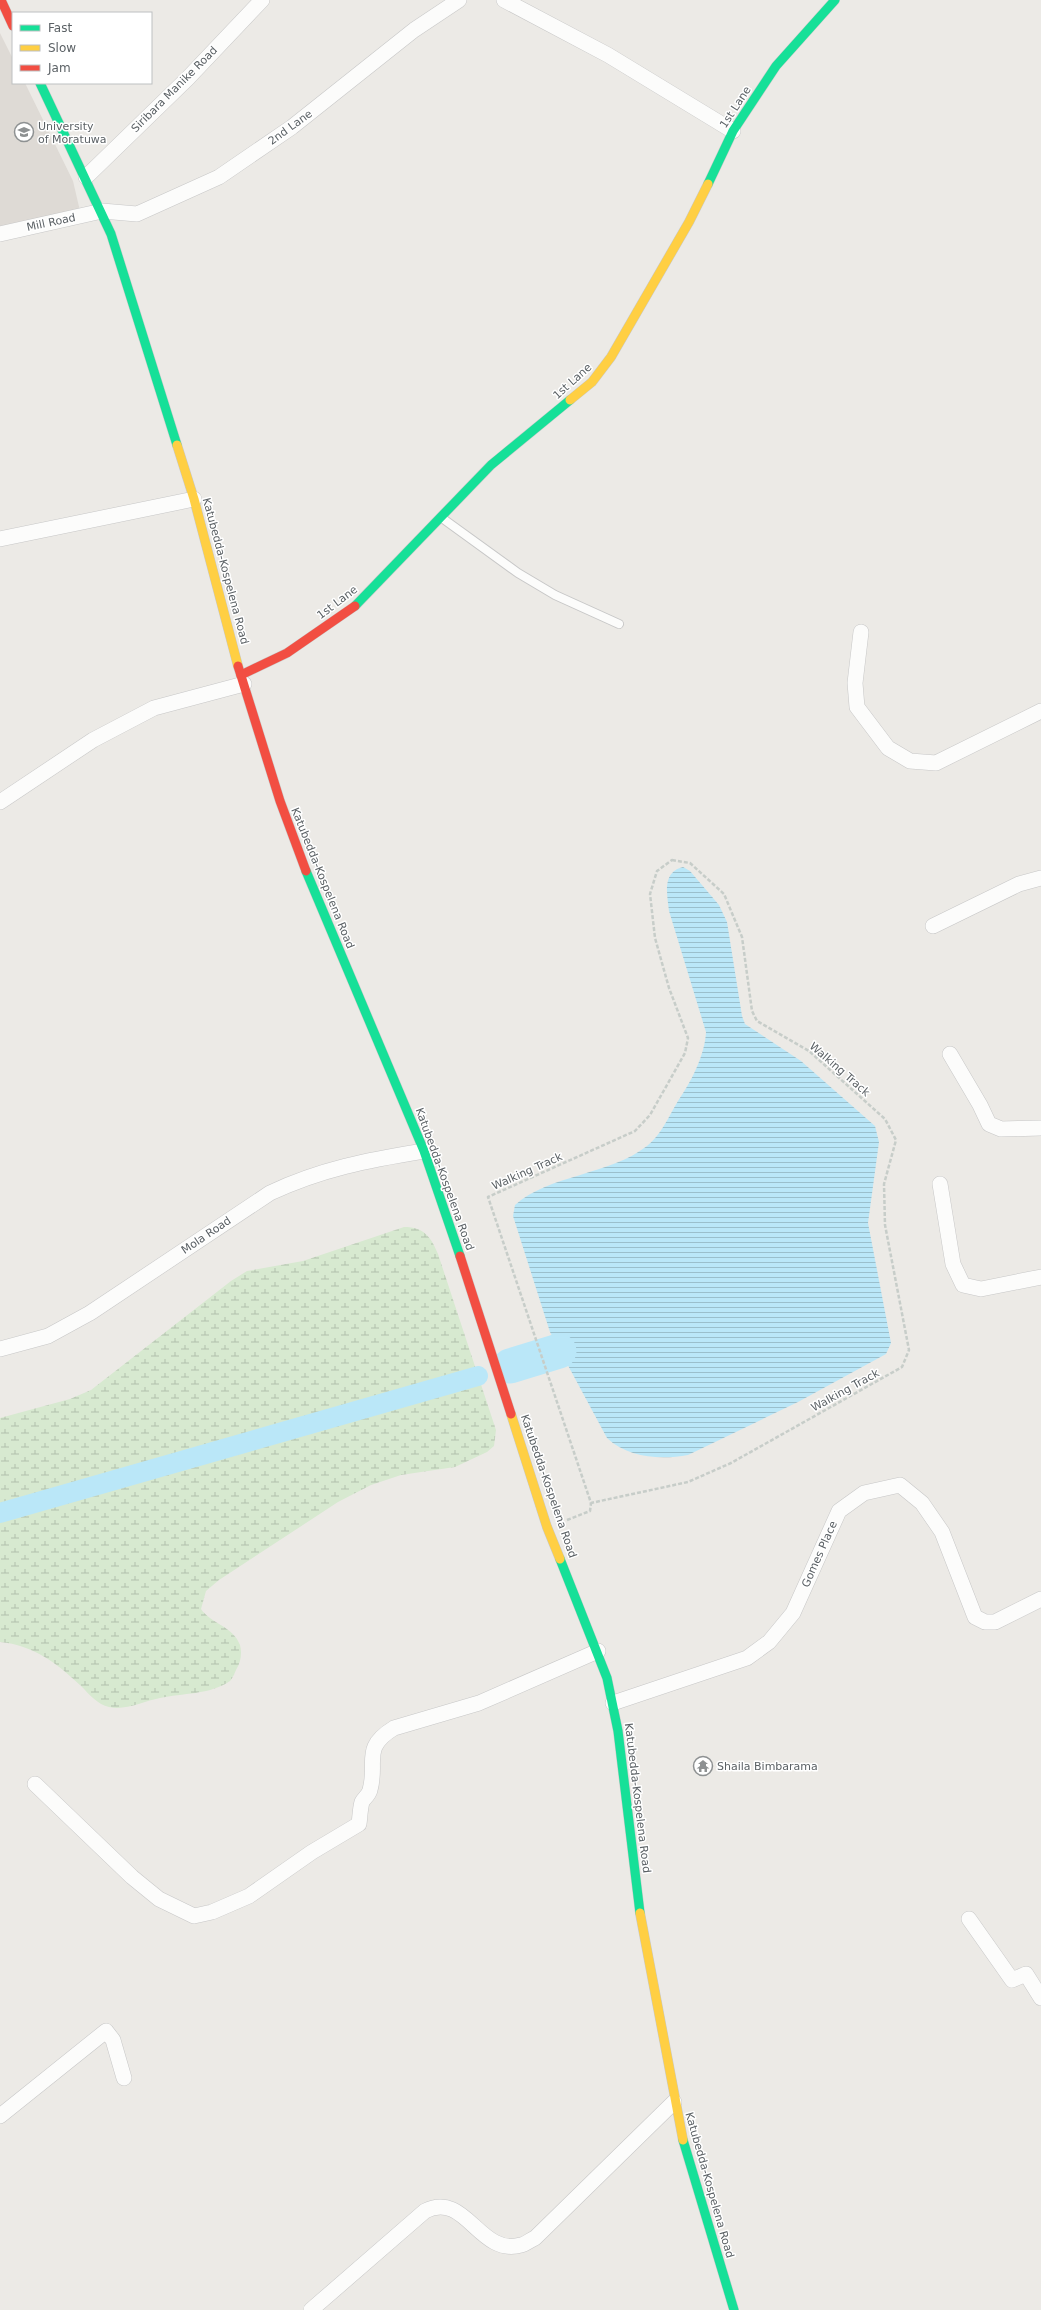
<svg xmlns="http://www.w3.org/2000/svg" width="1041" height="2310" viewBox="0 0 1041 2310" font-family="'DejaVu Sans',sans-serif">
  <defs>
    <pattern id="wetland-marsh" width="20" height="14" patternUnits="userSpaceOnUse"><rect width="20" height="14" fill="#d7e9d0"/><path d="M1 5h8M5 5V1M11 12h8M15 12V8" fill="none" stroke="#b1c0ac"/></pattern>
    <pattern id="water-rules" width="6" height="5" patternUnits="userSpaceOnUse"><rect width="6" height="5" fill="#bae7f8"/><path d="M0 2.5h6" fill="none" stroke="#9abfcc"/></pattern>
  </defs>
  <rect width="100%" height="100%" fill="#eceae6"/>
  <path fill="#dedad5" d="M 0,33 L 13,59 L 13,83 L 25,83 L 73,181 L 80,211 L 0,240 Z"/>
  <path fill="url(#wetland-marsh)" d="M 404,1227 C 424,1227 431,1237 438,1254 L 496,1430 L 494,1446 L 487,1452 L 455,1467 L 401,1475 L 371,1485 L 338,1502 L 219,1580 L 206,1591 L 201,1609 C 211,1624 233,1626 240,1645 C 242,1652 241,1662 237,1668 C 235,1672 233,1678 230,1681 C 210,1695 182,1693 160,1698 C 144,1701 125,1711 109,1707 C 98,1705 89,1694 81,1686 C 57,1663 33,1645 0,1642 L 0,1418 L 70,1399 L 91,1390 L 231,1281 L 247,1271 L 303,1261 Z"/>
  <path fill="url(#water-rules)" d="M 683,867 L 690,871 L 719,905 L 727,922 L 742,1016 L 745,1024 L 801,1061 L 875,1126 L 879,1142 L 868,1223 L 891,1343 L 886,1354 L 798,1402 L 688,1455 C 661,1460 628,1458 607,1438 L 550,1332 L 513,1216 L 515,1205 C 548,1175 610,1175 647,1146 C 661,1135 669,1116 678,1101 C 691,1082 705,1055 706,1032 L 669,911 C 667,894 662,872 683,867 Z"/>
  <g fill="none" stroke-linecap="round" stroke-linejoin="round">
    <path stroke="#bae7f8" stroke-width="20" d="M 0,1513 L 478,1376"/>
    <path stroke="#bae7f8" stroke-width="35" d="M 510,1366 L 559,1351"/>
    <defs>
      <path id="lane" d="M 442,518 L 518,573 L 555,595 L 619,624"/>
      <g id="street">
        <path d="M 504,0 L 608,55 L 733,131"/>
        <path d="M 86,177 L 188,78 L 262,0"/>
        <path d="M 0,234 L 102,211 L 137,214 L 219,177 L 292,127 L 414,30 L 459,0"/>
        <path d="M 0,539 L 194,499"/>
        <path d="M 861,632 L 855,683 L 857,707 L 888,748 L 910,761 L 936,763 L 1041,711"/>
        <path d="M 0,802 L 93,740 L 154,708 L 244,684"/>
        <path d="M 933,926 L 1019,884 L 1041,878"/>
        <path d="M 950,1054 L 980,1105 L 989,1124 L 1001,1129 L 1041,1128"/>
        <path d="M 940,1184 L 953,1264 L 963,1285 L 981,1289 L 1041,1277"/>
        <path d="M 0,1349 L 48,1336 L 90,1313 L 270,1193 C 321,1169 368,1160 424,1151"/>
        <path d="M 613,1703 L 747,1658 L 769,1642 L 793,1613 L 839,1511 L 864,1493 L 900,1485 L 922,1503 L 942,1532 L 975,1617 L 985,1622 L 995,1622 L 1041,1599"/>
        <path d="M 35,1784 L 132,1877 L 159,1899 L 194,1916 L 212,1912 L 249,1896 L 312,1852 L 359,1824 C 360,1817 360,1809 362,1802 C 364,1798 369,1795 370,1790 C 378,1762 361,1748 394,1728 L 479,1703 L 598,1651"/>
        <path d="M 969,1919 L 1012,1980 L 1026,1974 L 1041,1998"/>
        <path d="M 0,2116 L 106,2031 L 113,2040 L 124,2078"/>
        <path d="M 311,2310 L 425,2211 C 466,2190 479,2257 521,2245 C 526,2244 530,2240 535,2238 L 674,2102"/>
      </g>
      <g id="fast">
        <path d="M 40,83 L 111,234 L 177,445"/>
        <path d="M 708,184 L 733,131 L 776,66 L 835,0"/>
        <path d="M 355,606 L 491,465 L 570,400"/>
        <path d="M 306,871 L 424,1151 L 460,1256"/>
        <path d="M 560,1559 L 607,1678 L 618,1731 L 640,1913"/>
        <path d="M 683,2140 L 734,2310"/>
      </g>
      <g id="slow">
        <path d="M 570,400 L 592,382 L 611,357 L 689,222 L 708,184"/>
        <path d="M 177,445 L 194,499 L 238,666"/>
        <path d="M 511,1414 L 547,1527 L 560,1559"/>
        <path d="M 640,1913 L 683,2140"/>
      </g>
      <g id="jam">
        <path d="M 1,0 L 13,26"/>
        <path d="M 238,666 L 280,801 L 306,871"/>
        <path d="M 241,675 L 287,653 L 355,606"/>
        <path d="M 460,1256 L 511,1414"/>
      </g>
    </defs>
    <use href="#lane" stroke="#c7c7c7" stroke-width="10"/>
    <use href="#street" stroke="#c7c7c7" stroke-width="16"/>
    <use href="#fast" stroke="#c8c9c9" stroke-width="10"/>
    <use href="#slow" stroke="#c8c9c9" stroke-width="10"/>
    <use href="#jam" stroke="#c8c9c9" stroke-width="10"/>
    <g stroke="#c7cdc9" stroke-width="2.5" stroke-dasharray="4 2" stroke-linecap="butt">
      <path d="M 672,860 L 690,863 L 724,894 L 742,937 L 752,1011 L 757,1021 L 809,1051 L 885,1119 L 896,1140 L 884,1184 L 885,1225 L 909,1350 L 902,1367 L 731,1463 L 688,1482 L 591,1503 L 488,1197 L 635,1131 L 650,1115 L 685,1053 L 688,1038 L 669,988 L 655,938 L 650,894 L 657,871 Z"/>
      <path d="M 567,1520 L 590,1511 L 591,1503"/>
    </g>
    <use href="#lane" stroke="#fcfcfb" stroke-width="8"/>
    <use href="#street" stroke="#fcfcfb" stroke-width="15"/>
    <use href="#fast" stroke="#16e098" stroke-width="9"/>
    <use href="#slow" stroke="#ffcf43" stroke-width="9"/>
    <use href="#jam" stroke="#f24e42" stroke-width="9"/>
  </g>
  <defs>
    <symbol id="university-ring" viewBox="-11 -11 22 22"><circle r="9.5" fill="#fff" stroke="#8e9192" stroke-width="1.5"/><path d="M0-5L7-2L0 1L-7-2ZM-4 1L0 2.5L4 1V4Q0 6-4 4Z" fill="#8e9192"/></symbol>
    <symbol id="temple-ring" viewBox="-11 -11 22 22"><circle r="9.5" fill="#fff" stroke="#8e9192" stroke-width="1.5"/><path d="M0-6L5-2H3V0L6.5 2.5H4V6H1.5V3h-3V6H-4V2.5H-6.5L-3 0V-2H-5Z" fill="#8e9192"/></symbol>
  </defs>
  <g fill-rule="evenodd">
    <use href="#university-ring" x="13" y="121" width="22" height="22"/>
    <use href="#temple-ring" x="692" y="1755" width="22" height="22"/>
  </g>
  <g text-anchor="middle" stroke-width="3" stroke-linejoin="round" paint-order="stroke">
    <g font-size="11" fill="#5b6165" stroke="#fff">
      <text transform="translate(174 89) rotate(-45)" y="4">Siribara Manike Road</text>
      <text transform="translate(735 107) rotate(-57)" y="4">1st Lane</text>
      <text transform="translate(290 127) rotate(-36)" y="4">2nd Lane</text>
      <text transform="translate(51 222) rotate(-12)" y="4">Mill Road</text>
      <text transform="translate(572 381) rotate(-42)" y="4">1st Lane</text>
      <text transform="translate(226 571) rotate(75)" y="4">Katubedda-Kospelena Road</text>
      <text transform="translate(337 602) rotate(-37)" y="4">1st Lane</text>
      <text transform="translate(323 878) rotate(68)" y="4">Katubedda-Kospelena Road</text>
      <text transform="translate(840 1069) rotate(41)" y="4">Walking Track</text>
      <text transform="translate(527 1171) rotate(-24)" y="4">Walking Track</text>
      <text transform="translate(445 1179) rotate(70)" y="4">Katubedda-Kospelena Road</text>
      <text transform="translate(206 1235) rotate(-34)" y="4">Mola Road</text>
      <text transform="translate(845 1390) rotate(-29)" y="4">Walking Track</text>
      <text transform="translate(549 1486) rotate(71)" y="4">Katubedda-Kospelena Road</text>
      <text transform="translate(819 1554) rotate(-66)" y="4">Gomes Place</text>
      <text transform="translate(638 1798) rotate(83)" y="4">Katubedda-Kospelena Road</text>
      <text transform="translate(710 2185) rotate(74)" y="4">Katubedda-Kospelena Road</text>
    </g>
    <g font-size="11" fill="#5b6165" stroke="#fff" text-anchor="start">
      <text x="38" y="130">University<tspan x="38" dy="13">of Moratuwa</tspan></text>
      <text x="717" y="1770">Shaila Bimbarama</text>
    </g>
  </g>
  <rect x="12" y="12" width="140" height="72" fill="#ffffff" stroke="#bdc0c1"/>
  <rect x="20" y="25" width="20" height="6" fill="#16e098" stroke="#bdc0c1"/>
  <text x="48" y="32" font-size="12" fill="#5b6165">Fast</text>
  <rect x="20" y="45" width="20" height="6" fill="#ffcf43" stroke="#bdc0c1"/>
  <text x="48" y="52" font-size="12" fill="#5b6165">Slow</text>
  <rect x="20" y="65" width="20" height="6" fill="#f24e42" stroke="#bdc0c1"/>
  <text x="48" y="72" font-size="12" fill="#5b6165">Jam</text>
</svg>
